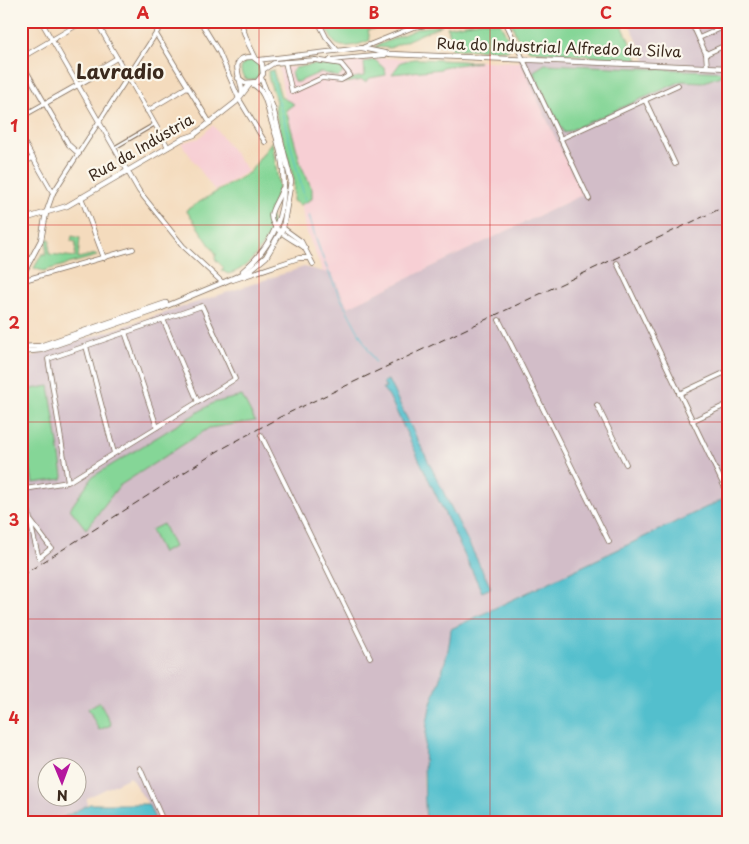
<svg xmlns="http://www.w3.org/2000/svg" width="749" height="844" viewBox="0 0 749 844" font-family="'Playpen Sans',sans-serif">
  <rect width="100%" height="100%" fill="#fbf7ec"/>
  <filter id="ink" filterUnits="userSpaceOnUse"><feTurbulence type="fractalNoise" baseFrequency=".02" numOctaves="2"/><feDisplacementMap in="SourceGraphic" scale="10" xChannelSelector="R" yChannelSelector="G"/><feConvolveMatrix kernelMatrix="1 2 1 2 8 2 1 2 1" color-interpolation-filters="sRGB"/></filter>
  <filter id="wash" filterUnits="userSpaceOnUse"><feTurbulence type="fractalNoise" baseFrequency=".0096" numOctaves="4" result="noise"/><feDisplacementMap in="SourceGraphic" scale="20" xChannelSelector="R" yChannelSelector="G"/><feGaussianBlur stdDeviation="1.12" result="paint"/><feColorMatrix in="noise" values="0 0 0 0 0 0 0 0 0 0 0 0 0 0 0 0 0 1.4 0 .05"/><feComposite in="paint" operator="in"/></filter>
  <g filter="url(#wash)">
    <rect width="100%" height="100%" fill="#f4dbbd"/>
    <g fill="#f7cfd4">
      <path d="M 385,58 L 520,62 L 582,195 L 348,307 L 332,274 L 323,272 L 305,228 L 279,68 Z"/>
      <path d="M 213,125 L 248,171 L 215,191 L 181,143 L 199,138 Z"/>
    </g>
    <path fill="#d2bdc8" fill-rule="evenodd" d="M 628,21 L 728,21 L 728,497 L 451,629 L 450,649 L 430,709 L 423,779 L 426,823 L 157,823 L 148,804 L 130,777 L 87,798 L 87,806 L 51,823 L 21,823 L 21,360 L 304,267 L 332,274 L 348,307 L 582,195 L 516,53 L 647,62 ZM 48,766 L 78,766 L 78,796 L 48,796 Z"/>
    <g fill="#85d697" stroke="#60805a">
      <path d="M 324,21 L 424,21 L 368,30 L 370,40 C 362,44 343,50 335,43 C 330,38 327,28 324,21 Z"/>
      <path d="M 484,21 L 500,23 L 510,42 L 509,50 L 451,49 L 450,35 L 447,27 Z"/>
      <path d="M 511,21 L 620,21 L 638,60 L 530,51 L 516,36 Z"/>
      <path d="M 442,25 L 390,48 L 374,47 L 419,28 Z"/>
      <path d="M 413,59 L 422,59 L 479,62 L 442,67 L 441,69 L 392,74 L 401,62 Z"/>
      <path d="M 375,60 L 385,69 L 386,75 L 370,78 L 365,82 L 362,80 L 344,83 L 353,78 L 365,76 L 364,62 Z"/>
      <circle cx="251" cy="70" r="10"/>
      <path d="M 315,64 L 341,67 L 343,73 L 338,77 L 321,72 L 298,82 L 294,81 L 291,73 L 295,68 Z"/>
      <path d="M 545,64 L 728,72 L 728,73 L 704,82 L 682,81 L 564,133 L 534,74 L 534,71 Z"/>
      <path d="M 273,70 L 281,97 L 294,104 L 286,110 L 301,165 L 312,189 L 312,199 L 300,205 L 293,201 L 294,180 L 275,110 C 279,97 267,84 268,71 Z"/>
      <path d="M 272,141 L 279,187 L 269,213 L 274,226 C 263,244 251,269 228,274 L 221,270 L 224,268 L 215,259 L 216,254 L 186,210 L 250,172 Z"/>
      <path d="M 72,236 L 80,238 L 78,258 L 96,254 L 97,256 L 43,271 L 34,268 L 42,254 L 46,254 L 47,239 L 50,239 L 49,254 L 75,257 L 76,242 L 71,241 Z"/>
      <path d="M 49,386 L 63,476 L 62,479 L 33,483 L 21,418 L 21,391 Z"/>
      <path d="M 242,396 L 255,421 L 209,428 L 119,486 L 86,529 L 70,509 L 92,477 L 213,403 Z"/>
      <path d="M 163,524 L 174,547 L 162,553 L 151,530 Z"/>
      <path d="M 100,702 L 111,725 L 99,730 L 88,708 Z"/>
    </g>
    <g fill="#53bfcd" stroke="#477476">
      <path d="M 388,380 L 491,588 L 482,592 L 389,396 L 382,388 L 386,388 L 383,382 Z"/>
      <path d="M 728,497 L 728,823 L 426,823 C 424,788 422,741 430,707 C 438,681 449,658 451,629 Z"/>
      <path d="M 90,804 L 148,804 L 157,823 L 52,823 Z"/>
    </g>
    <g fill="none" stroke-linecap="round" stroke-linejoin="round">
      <g stroke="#53bfcd" stroke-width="1">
        <path d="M 271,72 L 306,203"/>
        <path d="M 309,215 C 323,271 348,312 375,362"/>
      </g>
    </g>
  </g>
  <g filter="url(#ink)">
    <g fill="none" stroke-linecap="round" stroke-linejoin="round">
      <defs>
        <path id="pedestrian" d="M 114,148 L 155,124"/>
        <g id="minor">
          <path d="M 41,21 L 139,191 L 183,246 L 223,283"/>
          <path d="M 96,21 L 168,147"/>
          <path d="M 200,21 L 219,52 L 239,99 L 265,142"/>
          <path d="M 318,21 L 326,37 L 337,50"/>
          <path d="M 505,21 L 589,199"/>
          <path d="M 691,21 L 706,54 L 707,67"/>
          <path d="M 694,29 L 711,21"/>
          <path d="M 156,34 L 210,123"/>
          <path d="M 699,38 L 728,25"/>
          <path d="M 364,47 L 414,27 L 457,21"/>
          <path d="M 706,54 L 728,44"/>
          <path d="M 21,58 L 84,21"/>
          <path d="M 258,60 L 361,48 L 390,54"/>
          <path d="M 330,60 L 385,55"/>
          <path d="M 21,62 L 69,145 L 79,154"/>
          <path d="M 285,62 L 292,92 L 322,78 L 341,80 L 350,75 L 341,64 L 315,60"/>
          <path d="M 263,70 L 274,63 L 316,60"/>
          <path d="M 645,100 L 675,164"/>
          <path d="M 147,111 L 187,87"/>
          <path d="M 21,117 L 92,77 L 97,70 L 117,58"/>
          <path d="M 21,137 L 53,193"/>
          <path d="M 560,139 L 678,85"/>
          <path d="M 21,165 L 32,158"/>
          <path d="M 282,189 C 280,197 272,207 271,215 C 271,232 295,240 305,248"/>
          <path d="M 81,197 L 104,258"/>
          <path d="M 46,213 L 53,193 L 164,21"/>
          <path d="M 283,228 L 301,241 L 313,264"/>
          <path d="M 617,263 L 724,486"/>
          <path d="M 233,280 L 299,258 L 310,258"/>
          <path d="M 21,281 L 133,249"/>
          <path d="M 163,319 L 198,402"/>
          <path d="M 499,320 L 609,542"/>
          <path d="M 125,332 L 157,427"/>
          <path d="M 86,346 L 114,453"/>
          <path d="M 679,394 L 728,371"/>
          <path d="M 597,405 L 626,464"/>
          <path d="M 692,421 L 728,404"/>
          <path d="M 261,435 L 370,657"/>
          <path d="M 21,466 C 26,496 30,528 39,558 L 51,548 L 31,521"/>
          <path d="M 25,489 L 68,482 L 235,379 L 202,306 L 48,359 L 68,482"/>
          <path d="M 140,768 L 164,823"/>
        </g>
        <g id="tertiary">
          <path d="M 240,21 L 248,43 L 256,59"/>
          <path d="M 390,54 L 728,68"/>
          <path d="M 238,78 L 245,83 L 257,82 L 263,74 L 262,64 L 253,57 C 225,56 243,80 242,93"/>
          <path d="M 21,220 L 67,206 L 182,139 L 194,135 L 236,102 L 250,84"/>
          <path d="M 243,271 C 292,230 291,175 271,120 C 267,107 266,90 252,84"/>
          <path d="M 21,278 L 41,240 L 46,213"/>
          <path d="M 21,347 L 40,346 L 166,303"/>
          <path d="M 21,352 L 41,350 L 157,310 L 222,283 L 249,271 L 266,257 L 283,228 L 291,181 L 273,108 L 261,78"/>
        </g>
      </defs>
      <use href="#pedestrian" stroke="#7c6856" stroke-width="4.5"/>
      <use href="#minor" stroke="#7c6856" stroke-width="5.5"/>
      <use href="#tertiary" stroke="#7c6856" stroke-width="6"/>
      <use href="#pedestrian" stroke="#fff" stroke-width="2.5"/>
      <use href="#minor" stroke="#fff" stroke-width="4"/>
      <use href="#tertiary" stroke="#fff" stroke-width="4.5"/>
      <path stroke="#3b2a1e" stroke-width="1" stroke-dasharray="8 4" stroke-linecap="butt" d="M 21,576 L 218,451 L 280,417 L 728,205"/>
    </g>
  </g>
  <path fill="none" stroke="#d62828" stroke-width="1" stroke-opacity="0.55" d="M 259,21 L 259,823M 490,21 L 490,823M 21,225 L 728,225M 21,422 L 728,422M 21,619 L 728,619"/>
  <g text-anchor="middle" stroke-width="4.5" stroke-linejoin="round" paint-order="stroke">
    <g font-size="15" fill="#3b2a1e" stroke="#fbf7ec">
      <text transform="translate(559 48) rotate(2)" y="5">Rua do Industrial Alfredo da Silva</text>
      <text transform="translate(141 148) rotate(-30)" y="5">Rua da Indústria</text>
    </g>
    <g font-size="20" font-weight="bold" fill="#3b2a1e" stroke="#fbf7ec">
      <text x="120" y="79">Lavradio</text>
    </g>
  </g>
  <rect width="749" height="844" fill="none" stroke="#fbf7ec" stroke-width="55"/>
  <g transform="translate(62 782) rotate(179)"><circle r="24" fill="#fbf7ec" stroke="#aea59a"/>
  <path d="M0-4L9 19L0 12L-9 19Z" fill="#b5179e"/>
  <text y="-8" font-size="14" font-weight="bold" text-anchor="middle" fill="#3b2a1e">N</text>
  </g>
  <rect x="28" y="28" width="694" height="788" fill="none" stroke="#d62828" stroke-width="2"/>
  <g font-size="16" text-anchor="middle" font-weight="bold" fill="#d62828">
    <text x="143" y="19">A</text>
    <text x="374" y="19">B</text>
    <text x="606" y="19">C</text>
    <text x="14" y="132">1</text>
    <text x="14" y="329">2</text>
    <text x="14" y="526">3</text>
    <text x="14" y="724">4</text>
  </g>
</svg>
